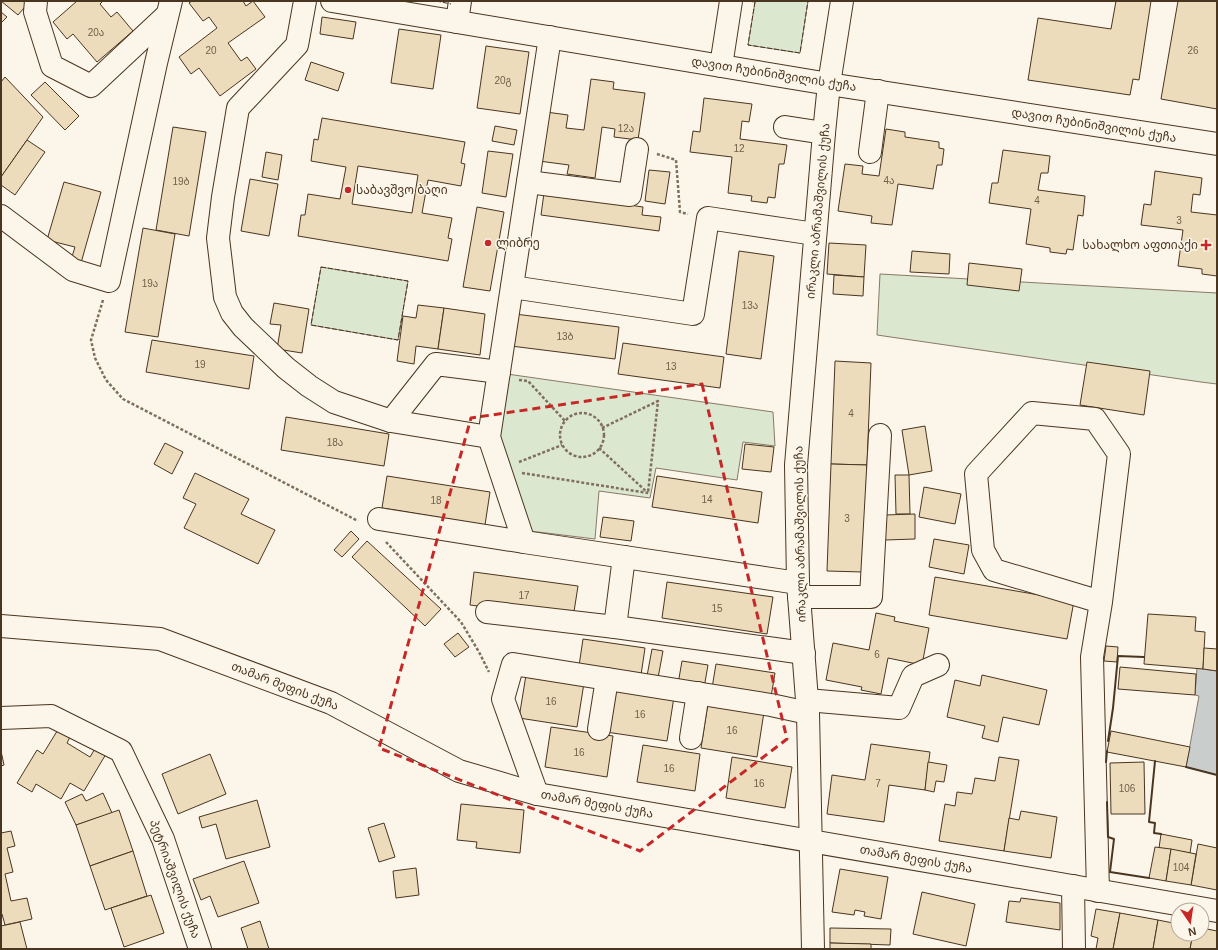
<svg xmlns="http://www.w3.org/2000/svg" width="1218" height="950" viewBox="0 0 1218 950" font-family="Arial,'Noto Sans Georgian',sans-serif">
  <rect width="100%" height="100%" fill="#fbf6e9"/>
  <g fill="#dce7d0" stroke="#887966">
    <path d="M 748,1 L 808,1 L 800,53 L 748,45 L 755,2 Z"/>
    <path d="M 321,267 L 408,281 L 398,340 L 311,325 Z"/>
    <path d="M 880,274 L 1217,293 L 1217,384 L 1201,382 L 877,335 Z"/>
    <path d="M 507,374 L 773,412 L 775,446 L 743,442 L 737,480 L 656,468 L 650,498 L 599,491 L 595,539 L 530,531 L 495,440 Z"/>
  </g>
  <path fill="#c9cecd" stroke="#887966" d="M 1197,668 L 1217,671 L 1217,775 L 1186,767 L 1199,696 L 1195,695 Z"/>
  <g fill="#ecdcbc" stroke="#4a3520" fill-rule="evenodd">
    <path d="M 1,1 L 30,1 L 18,15 Z"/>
    <path d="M 77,1 L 103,1 L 100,4 L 111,17 L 117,12 L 133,31 L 97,62 L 73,34 L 67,39 L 53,22 Z"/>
    <path d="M 192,1 L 243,1 L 246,6 L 253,1 L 265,17 L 228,43 L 241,61 L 247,57 L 256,69 L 220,96 L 199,68 L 191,74 L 179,57 L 217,28 L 209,17 L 203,21 L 189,3 Z"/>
    <path d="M 1116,1 L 1151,1 L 1139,80 L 1133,79 L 1130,95 L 1028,80 L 1038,18 L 1111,29 Z"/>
    <path d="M 1178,1 L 1217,1 L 1217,109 L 1161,99 Z"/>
    <path d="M 1,12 L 7,17 L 1,23 Z"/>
    <path d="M 322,17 L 356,22 L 353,39 L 320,34 Z"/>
    <path d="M 399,29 L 441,35 L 433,89 L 391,83 Z"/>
    <path d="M 486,46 L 529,52 L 520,114 L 477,108 Z"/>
    <path d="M 311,62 L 344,73 L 338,91 L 305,80 Z"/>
    <path d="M 5,77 L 43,117 L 1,177 L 1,82 Z"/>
    <path d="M 591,79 L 614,82 L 613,89 L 645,93 L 638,140 L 614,137 L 615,129 L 602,127 L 595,178 L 567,174 L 569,165 L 539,161 L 546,112 L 568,115 L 566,128 L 584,130 Z"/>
    <path d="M 45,82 L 79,116 L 65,130 L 31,95 Z"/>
    <path d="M 704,98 L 752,104 L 749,122 L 742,121 L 740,139 L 787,145 L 784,164 L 779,164 L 775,198 L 768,197 L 767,203 L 751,201 L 752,196 L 728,193 L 732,157 L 690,152 L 693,131 L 700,132 Z"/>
    <path d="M 322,118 L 465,142 L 461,163 L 465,164 L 461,186 L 428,180 L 422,213 L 452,218 L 448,238 L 452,239 L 448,261 L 298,236 L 301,215 L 305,215 L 308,194 L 340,199 L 346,167 L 311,161 L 314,139 L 318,140 ZM 358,166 L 418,175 L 412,213 L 352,204 Z"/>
    <path d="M 495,126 L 517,130 L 514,145 L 492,141 Z"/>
    <path d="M 173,127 L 206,132 L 189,236 L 156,230 Z"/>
    <path d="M 886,129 L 905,132 L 905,137 L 939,142 L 939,148 L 944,149 L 942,165 L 937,165 L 933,189 L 898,184 L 892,225 L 871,223 L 872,216 L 838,211 L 845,164 L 863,166 L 862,174 L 879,176 Z"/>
    <path d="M 27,140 L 45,152 L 15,195 L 1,185 L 1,177 Z"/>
    <path d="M 1003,150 L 1050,156 L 1048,173 L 1041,173 L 1038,190 L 1085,196 L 1083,216 L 1078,215 L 1073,250 L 1067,249 L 1066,254 L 1050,252 L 1050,248 L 1026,244 L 1031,209 L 989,203 L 992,183 L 998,183 Z"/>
    <path d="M 488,151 L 513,154 L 506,197 L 482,193 Z"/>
    <path d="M 266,152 L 282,155 L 278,180 L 262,177 Z"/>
    <path d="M 649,170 L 670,172 L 665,204 L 645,201 Z"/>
    <path d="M 1155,171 L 1202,178 L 1200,195 L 1193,194 L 1191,212 L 1217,215 L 1217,276 L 1202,274 L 1202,269 L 1178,266 L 1183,230 L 1141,225 L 1144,204 L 1151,205 Z"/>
    <path d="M 250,179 L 278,184 L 269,236 L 241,231 Z"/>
    <path d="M 64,182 L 101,192 L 81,263 L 71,260 L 75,247 L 47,240 Z"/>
    <path d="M 544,193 L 643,207 L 642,215 L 661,217 L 659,231 L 541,215 Z"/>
    <path d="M 477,207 L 504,212 L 490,291 L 463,287 Z"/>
    <path d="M 143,228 L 175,234 L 158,337 L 125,332 Z"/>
    <path d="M 829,243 L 866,245 L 864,277 L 827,274 Z"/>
    <path d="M 739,251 L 774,256 L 761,359 L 726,354 Z"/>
    <path d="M 912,251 L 950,254 L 949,274 L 910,272 Z"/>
    <path d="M 969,263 L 1022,269 L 1019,291 L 967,285 Z"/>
    <path d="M 834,275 L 864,277 L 863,296 L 833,294 Z"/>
    <path d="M 274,303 L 309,309 L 302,353 L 277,349 L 281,325 L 270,324 Z"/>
    <path d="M 418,305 L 444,308 L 438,349 L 416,346 L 414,364 L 397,361 L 403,316 L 416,318 Z"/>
    <path d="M 444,308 L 485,314 L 480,355 L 438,349 Z"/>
    <path d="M 515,314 L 619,327 L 615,359 L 511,346 Z"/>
    <path d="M 152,340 L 254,356 L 249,389 L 146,372 Z"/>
    <path d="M 623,343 L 724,357 L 720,388 L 618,374 Z"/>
    <path d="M 835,361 L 871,363 L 867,465 L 831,464 Z"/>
    <path d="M 1087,362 L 1150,371 L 1144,415 L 1080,405 Z"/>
    <path d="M 286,417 L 389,434 L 384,466 L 281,450 Z"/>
    <path d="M 925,426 L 932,471 L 909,475 L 902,430 Z"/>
    <path d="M 165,443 L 183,452 L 172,474 L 154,464 Z"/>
    <path d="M 745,444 L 774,447 L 771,472 L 742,469 Z"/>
    <path d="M 831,464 L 867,465 L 863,572 L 827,571 Z"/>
    <path d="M 195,473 L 249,499 L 241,514 L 275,530 L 258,564 L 184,528 L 196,504 L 183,498 Z"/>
    <path d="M 895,475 L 909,475 L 910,514 L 896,514 Z"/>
    <path d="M 387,476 L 490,492 L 485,525 L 382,508 Z"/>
    <path d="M 657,476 L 762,492 L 758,523 L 652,507 Z"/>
    <path d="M 924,487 L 961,494 L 955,524 L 919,517 Z"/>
    <path d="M 915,514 L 915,539 L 885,540 L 885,515 Z"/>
    <path d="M 603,517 L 634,521 L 631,541 L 600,537 Z"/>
    <path d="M 351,531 L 359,539 L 342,557 L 334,550 Z"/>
    <path d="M 934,539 L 969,545 L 964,574 L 929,567 Z"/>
    <path d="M 367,541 L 441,609 L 425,626 L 352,557 Z"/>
    <path d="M 474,572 L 578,586 L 573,618 L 470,605 Z"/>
    <path d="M 935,577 L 1074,601 L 1067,639 L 929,615 Z"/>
    <path d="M 667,582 L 773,597 L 767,634 L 662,618 Z"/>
    <path d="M 876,613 L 895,617 L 894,621 L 929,628 L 922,665 L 888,658 L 881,694 L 861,690 L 862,687 L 826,680 L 833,643 L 869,650 Z"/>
    <path d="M 1148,614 L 1196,617 L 1195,631 L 1205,632 L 1203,669 L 1144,664 Z"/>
    <path d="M 458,633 L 469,647 L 455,657 L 444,644 Z"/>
    <path d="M 583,639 L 645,648 L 641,675 L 579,666 Z"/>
    <path d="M 1106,646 L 1118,647 L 1117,662 L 1104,661 Z"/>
    <path d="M 1204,648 L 1217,649 L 1217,671 L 1203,669 Z"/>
    <path d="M 652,649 L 663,651 L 658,678 L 647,676 Z"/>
    <path d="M 682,661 L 708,665 L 704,688 L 678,684 Z"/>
    <path d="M 716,664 L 775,673 L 771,697 L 712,688 Z"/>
    <path d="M 1120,667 L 1196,674 L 1195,695 L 1118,689 Z"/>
    <path d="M 526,675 L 584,683 L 577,727 L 519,718 Z"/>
    <path d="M 982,675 L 1047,690 L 1039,725 L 1003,717 L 998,742 L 982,738 L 985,726 L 947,717 L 955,680 L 980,686 Z"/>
    <path d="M 613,688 L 674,697 L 667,741 L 606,732 Z"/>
    <path d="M 708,703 L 764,712 L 757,757 L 701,748 Z"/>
    <path d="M 551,727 L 613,736 L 607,777 L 545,767 Z"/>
    <path d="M 59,728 L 71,735 L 67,743 L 90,757 L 96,747 L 106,754 L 84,791 L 70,783 L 61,799 L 36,784 L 32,792 L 17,783 L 37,750 L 43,754 Z"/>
    <path d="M 1111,731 L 1190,747 L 1186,767 L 1107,752 Z"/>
    <path d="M 871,744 L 930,752 L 925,790 L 889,785 L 884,822 L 827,814 L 832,775 L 865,780 Z"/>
    <path d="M 643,745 L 700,754 L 695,791 L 637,782 Z"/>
    <path d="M 1,751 L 4,765 L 1,766 Z"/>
    <path d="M 210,754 L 226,794 L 178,814 L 162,774 Z"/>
    <path d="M 732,757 L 792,767 L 785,808 L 726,798 Z"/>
    <path d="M 999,757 L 1019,760 L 1004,851 L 939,841 L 945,804 L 955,806 L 957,792 L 972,794 L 975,778 L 995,781 Z"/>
    <path d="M 928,762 L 947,765 L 944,782 L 936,781 L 934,792 L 925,790 Z"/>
    <path d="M 1144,762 L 1145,814 L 1111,814 L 1110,763 Z"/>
    <path d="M 103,793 L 112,813 L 76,825 L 65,802 L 82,794 L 86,801 Z"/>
    <path d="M 257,800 L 270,847 L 226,859 L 216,824 L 202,828 L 199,817 Z"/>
    <path d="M 461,804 L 524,810 L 520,853 L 476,848 L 477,842 L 457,840 Z"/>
    <path d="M 119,810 L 133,851 L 90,866 L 76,825 Z"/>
    <path d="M 1021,811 L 1057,817 L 1051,858 L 1004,851 L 1009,818 L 1019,820 Z"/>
    <path d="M 384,823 L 395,857 L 379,862 L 368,828 Z"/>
    <path d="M 11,831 L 15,846 L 7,848 L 13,872 L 5,874 L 11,901 L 27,898 L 32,919 L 5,925 L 2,914 L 1,914 L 1,833 Z"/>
    <path d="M 1161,834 L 1192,840 L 1190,853 L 1159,848 Z"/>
    <path d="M 1198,844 L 1217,848 L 1217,890 L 1191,885 Z"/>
    <path d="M 1155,847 L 1171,849 L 1166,881 L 1149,878 Z"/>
    <path d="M 1171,849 L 1196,854 L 1191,885 L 1166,881 Z"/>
    <path d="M 133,851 L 147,896 L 105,910 L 90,866 Z"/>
    <path d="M 244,861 L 259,903 L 218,917 L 210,896 L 201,900 L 193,879 Z"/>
    <path d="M 416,868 L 419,895 L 396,898 L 393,871 Z"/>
    <path d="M 840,869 L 888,877 L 881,919 L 864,916 L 865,912 L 855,910 L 854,915 L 832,912 Z"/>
    <path d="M 922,892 L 975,904 L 966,946 L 913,934 Z"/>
    <path d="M 151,895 L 164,933 L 124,947 L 111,908 Z"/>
    <path d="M 1021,898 L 1060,903 L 1060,930 L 1006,922 L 1009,901 L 1020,902 Z"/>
    <path d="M 1096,909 L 1120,913 L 1113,949 L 1096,949 L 1098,938 L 1091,936 Z"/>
    <path d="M 1120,913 L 1158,920 L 1153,949 L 1113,949 Z"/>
    <path d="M 1158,920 L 1178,924 L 1178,934 L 1193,934 L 1190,949 L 1153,949 Z"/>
    <path d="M 260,921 L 269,949 L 248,949 L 241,928 Z"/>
    <path d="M 20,922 L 27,949 L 1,949 L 1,926 Z"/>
    <path d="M 830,928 L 891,929 L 890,945 L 830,943 Z"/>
    <path d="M 1202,928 L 1217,931 L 1217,949 L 1190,949 L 1193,934 L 1202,934 Z"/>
    <path d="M 830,943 L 871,944 L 871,949 L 830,949 Z"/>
  </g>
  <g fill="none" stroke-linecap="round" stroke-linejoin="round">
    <defs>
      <g id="minor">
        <path d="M 36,1 L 35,12 L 52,66 L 91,86 L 167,15"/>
        <path d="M 305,1 L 297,45 L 238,108 L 223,197 L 218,238 L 225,297 L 232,313 L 243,327 L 286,368 L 309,386 L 334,402 L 391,421 L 489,437"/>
        <path d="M 332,1 L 829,84 L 1217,144"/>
        <path d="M 457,22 L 460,1"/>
        <path d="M 550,37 L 489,437 L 524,542 L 798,583"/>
        <path d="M 721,66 L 731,1"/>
        <path d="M 785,127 L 824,133"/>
        <path d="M 870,152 L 878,91"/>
        <path d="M 528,182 L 630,195 L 637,149"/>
        <path d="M 1,216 L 73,270 L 109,281 L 156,63 L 171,1"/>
        <path d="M 512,287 L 693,314 L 708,218 L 815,234"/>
        <path d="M 391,421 L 436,364 L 499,372"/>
        <path d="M 379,519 L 524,542"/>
        <path d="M 799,597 L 871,597 L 880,435"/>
        <path d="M 487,612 L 615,627 L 624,557"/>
        <path d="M 1,626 L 160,639 L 331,703 L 459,771 L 537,794 L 1217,911"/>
        <path d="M 615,627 L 804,653"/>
        <path d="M 807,700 L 899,708 L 913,676 L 938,665"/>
        <path d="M 1,718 L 51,716 L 121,751 L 163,839 L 200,949"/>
        <path d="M 599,729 L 607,679"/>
        <path d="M 691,738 L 698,693"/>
        <path d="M 537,794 L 503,699 L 513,664 L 771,705 L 808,713"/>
        <path d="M 1073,886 L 1074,949"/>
        <path d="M 1098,891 L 1092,657 L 1101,602 L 1119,454 L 1095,419 L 1032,413 L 976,474 L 983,550 L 994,570 L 1101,602"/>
        <path d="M 813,949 L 808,713 L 798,583 L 796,465 L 824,133 L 829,84 L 842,1"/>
      </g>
    </defs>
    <use href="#minor" stroke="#4a3520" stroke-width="24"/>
    <g stroke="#7f6f5c" stroke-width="2.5" stroke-dasharray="3 2" stroke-linecap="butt">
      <path d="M 657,154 L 676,160 L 680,212 L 688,214"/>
      <path d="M 103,300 L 91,340 L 95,358 L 106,380 L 123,399 L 358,521"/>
      <path d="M 519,380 L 528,381 L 565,421"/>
      <circle cx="582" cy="435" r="22"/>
      <path d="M 602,428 L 658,401 L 648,493"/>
      <path d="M 599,448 L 648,493"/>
      <path d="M 519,462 L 562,445"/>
      <path d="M 522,473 L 648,493"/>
      <path d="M 386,542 L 461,622 L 479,652 L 489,672"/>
    </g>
    <use href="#minor" stroke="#fbf6e9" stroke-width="22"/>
    <g stroke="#4a3520" stroke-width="1" stroke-dasharray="5 2" stroke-linecap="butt">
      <path d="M 436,1 L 451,4"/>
      <path d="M 748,1 L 755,2 L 748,45 L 800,53 L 808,1"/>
      <path d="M 321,267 L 408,281 L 398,340 L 311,325 Z"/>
    </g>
    <g stroke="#4a3520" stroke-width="2">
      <path d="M 1108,741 L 1113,708 L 1118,656 L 1144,657"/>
      <path d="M 1155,761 L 1149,822 L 1155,823 L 1154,833 L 1161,834"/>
      <path d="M 1106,762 L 1107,751"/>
      <path d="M 1186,767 L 1217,775"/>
      <path d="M 1107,802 L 1108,837 L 1114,839 L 1110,872 L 1149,878"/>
    </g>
  </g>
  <path fill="none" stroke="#c62828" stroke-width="3" stroke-dasharray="8 5" stroke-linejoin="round" d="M 702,384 L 787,739 L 640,851 L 379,748 L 471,418 Z"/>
  <g fill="#c62828" stroke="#fbf6e9" stroke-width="1.5">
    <circle cx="348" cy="190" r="4"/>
    <circle cx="488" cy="243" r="4"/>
    <path d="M1204 239h4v4h4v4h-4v4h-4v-4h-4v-4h4z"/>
  </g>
  <g text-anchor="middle" stroke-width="3" stroke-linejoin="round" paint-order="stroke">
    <g font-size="10" fill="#725f47">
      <text x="96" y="36">20ა</text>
      <text x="211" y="54">20</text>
      <text x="1193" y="54">26</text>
      <text x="503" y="84">20გ</text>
      <text x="626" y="132">12ა</text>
      <text x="739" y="152">12</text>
      <text x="889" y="184">4ა</text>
      <text x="181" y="185">19ბ</text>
      <text x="1037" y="204">4</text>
      <text x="1179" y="224">3</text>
      <text x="150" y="287">19ა</text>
      <text x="750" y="309">13ა</text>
      <text x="565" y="340">13ბ</text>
      <text x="200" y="368">19</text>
      <text x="671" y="370">13</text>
      <text x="851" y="417">4</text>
      <text x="335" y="446">18ა</text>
      <text x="707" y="503">14</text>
      <text x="436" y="504">18</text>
      <text x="847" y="522">3</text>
      <text x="524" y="599">17</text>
      <text x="717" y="612">15</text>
      <text x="877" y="658">6</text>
      <text x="551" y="705">16</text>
      <text x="640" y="718">16</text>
      <text x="732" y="734">16</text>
      <text x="579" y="756">16</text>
      <text x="669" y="772">16</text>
      <text x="759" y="787">16</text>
      <text x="878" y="787">7</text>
      <text x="1127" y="792">106</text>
      <text x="1181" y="871">104</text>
    </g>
    <g font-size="12" fill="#4a3520" stroke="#fbf6e9">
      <text transform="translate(774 74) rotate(9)" y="4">დავით ჩუბინიშვილის ქუჩა</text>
      <text transform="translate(1094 125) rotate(9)" y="4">დავით ჩუბინიშვილის ქუჩა</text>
      <text transform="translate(818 211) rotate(-85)" y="4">ირაკლი აბრამაშვილის ქუჩა</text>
      <text transform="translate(800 534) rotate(-91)" y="4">ირაკლი აბრამაშვილის ქუჩა</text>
      <text transform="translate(285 686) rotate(21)" y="4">თამარ მეფის ქუჩა</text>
      <text transform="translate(597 804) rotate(10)" y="4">თამარ მეფის ქუჩა</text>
      <text transform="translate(916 859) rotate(10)" y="4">თამარ მეფის ქუჩა</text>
      <text transform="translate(175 879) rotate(70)" y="4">პეტრიაშვილის ქუჩა</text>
    </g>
    <g font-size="12" fill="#4a3520" stroke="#fbf6e9" text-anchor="start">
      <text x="356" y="194">საბავშვო ბაღი</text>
      <text x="496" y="247">ლიბრე</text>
      <text x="1198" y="249" text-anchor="end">სახალხო აფთიაქი</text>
    </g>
  </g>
  <rect width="1218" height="950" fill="none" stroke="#4a3520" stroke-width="4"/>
  <g transform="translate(1190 922) rotate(167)"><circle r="19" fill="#fbf6e9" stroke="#b4a999"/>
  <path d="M0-3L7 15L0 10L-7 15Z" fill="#c62828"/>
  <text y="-6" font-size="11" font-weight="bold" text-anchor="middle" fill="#4a3520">N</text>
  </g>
</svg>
